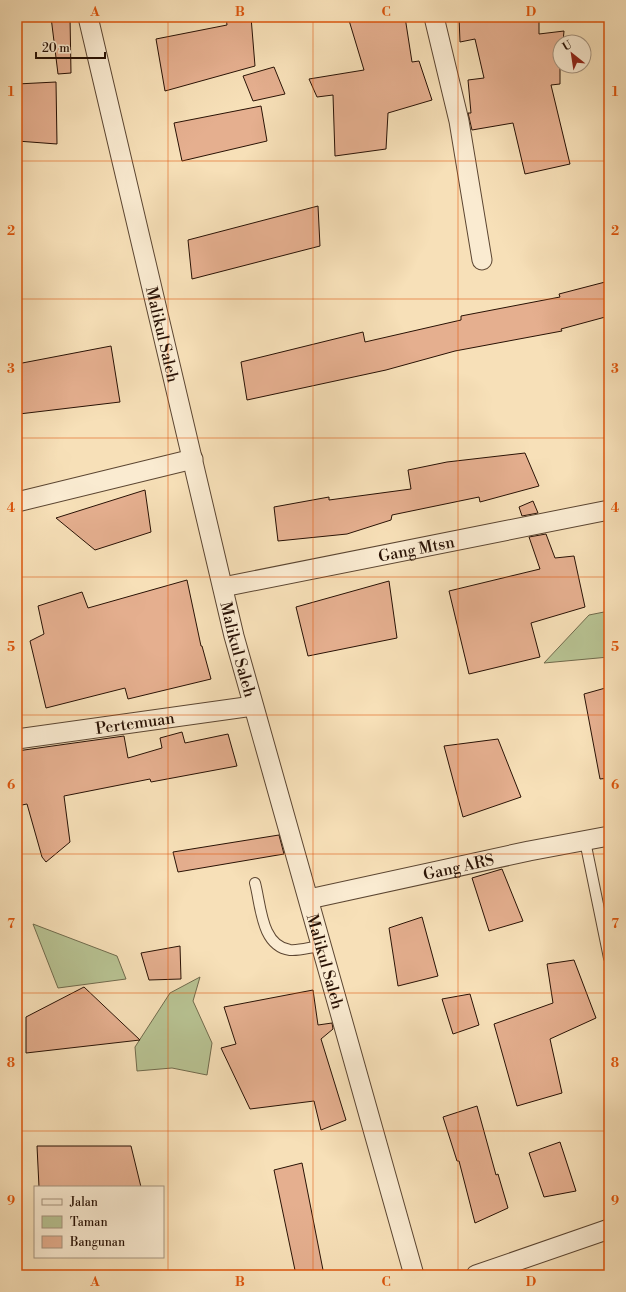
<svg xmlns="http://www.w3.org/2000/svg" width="626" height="1292" viewBox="0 0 626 1292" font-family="'Libre Bodoni',serif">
  <rect width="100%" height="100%" fill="#f7e0b8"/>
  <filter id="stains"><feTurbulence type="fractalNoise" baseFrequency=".005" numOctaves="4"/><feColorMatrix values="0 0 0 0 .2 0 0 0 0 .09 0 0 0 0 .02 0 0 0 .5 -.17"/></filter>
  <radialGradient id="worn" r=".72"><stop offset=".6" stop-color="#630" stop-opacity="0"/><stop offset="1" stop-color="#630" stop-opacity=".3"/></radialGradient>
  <g fill="#b8c393" stroke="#706a4c">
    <path d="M 609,611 L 609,657 L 544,663 L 589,615 Z"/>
    <path d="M 33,924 L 117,956 L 126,979 L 58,988 Z"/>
    <path d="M 200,977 L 193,1001 L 212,1043 L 207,1075 L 172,1068 L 137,1071 L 135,1047 L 170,993 Z"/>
  </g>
  <g fill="#e5af8f" stroke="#291205">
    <path d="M 51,17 L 70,17 L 71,73 L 58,74 Z"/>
    <path d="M 226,17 L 251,17 L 255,66 L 165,91 L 156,39 L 227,25 Z"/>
    <path d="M 348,17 L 405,17 L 412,62 L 419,61 L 432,100 L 388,113 L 386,149 L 335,156 L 333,95 L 317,97 L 309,79 L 364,70 Z"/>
    <path d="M 459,17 L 539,17 L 539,34 L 564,31 L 563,42 L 560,42 L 560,84 L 551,85 L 570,164 L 525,174 L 513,123 L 472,130 L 468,113 L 471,113 L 468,80 L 484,78 L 475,39 L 460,42 Z"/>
    <path d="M 274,67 L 285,94 L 253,101 L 243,76 Z"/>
    <path d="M 56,82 L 57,144 L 17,141 L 17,84 Z"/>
    <path d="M 261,106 L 267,141 L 182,161 L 174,123 Z"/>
    <path d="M 318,206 L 320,246 L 192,279 L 188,240 Z"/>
    <path d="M 609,281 L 609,316 L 561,329 L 562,331 L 455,351 L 386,370 L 247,400 L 241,362 L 363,332 L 365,342 L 461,320 L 461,316 L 560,297 L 559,294 Z"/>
    <path d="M 111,346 L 120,402 L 19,414 L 17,364 Z"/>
    <path d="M 525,453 L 539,486 L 480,502 L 479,497 L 392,515 L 391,520 L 347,534 L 278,541 L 274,507 L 329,497 L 329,500 L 411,489 L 408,470 L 447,462 Z"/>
    <path d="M 145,490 L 151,532 L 95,550 L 56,518 Z"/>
    <path d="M 533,501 L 538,513 L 522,516 L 519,507 Z"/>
    <path d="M 546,534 L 555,558 L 574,556 L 585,607 L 531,623 L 540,657 L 469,674 L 449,591 L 540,569 L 529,537 Z"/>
    <path d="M 187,580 L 201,646 L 202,646 L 211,679 L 128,699 L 125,688 L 46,708 L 30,641 L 44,634 L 38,606 L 82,592 L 88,608 Z"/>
    <path d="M 389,581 L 397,638 L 308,656 L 296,607 Z"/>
    <path d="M 609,687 L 609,778 L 600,779 L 584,694 Z"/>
    <path d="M 182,732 L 185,743 L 228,734 L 237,766 L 151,782 L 150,779 L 64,796 L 70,842 L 46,862 L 42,857 L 27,804 L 17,806 L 17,751 L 124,736 L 128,758 L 162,748 L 160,738 Z"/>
    <path d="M 498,739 L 521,797 L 463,817 L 444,746 Z"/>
    <path d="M 279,835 L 284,854 L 178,872 L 173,852 Z"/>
    <path d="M 502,869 L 523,921 L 489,931 L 472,878 Z"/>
    <path d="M 422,917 L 438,976 L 398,986 L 389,928 Z"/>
    <path d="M 180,946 L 181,979 L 149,980 L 141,953 Z"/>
    <path d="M 574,960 L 596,1018 L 550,1039 L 562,1093 L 517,1106 L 494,1024 L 553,1003 L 547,964 Z"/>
    <path d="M 84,987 L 140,1040 L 26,1053 L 26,1017 Z"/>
    <path d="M 313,990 L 318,1025 L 332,1023 L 333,1029 L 321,1039 L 346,1120 L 321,1130 L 314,1101 L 250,1109 L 221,1048 L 236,1044 L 224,1007 Z"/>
    <path d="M 470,994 L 479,1025 L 453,1034 L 442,999 Z"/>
    <path d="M 477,1106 L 496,1175 L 498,1174 L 508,1208 L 475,1223 L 459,1161 L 457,1161 L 443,1117 Z"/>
    <path d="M 560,1142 L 576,1191 L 544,1197 L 529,1153 Z"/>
    <path d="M 37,1146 L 131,1146 L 141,1187 L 39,1187 Z"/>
    <path d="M 302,1163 L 324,1275 L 296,1275 L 274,1170 Z"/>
  </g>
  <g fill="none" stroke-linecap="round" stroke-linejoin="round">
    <defs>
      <g id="lane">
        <path d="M 585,841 L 609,958"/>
        <path d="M 255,883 C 261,905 261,946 290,950 C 299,951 311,947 321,946"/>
      </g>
      <g id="street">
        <path id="s1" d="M 88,17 L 234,636 L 414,1275"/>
        <path d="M 434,17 L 459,121 L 482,260"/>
        <path d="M 17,502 L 193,459"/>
        <path id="s2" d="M 223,587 L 609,510"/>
        <path id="s3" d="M 17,739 L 253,706"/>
        <path id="s4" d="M 309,899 L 529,851 L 609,836"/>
        <path d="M 476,1275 L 609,1229"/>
      </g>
    </defs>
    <use href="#lane" stroke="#5c4632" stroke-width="12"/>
    <use href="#street" stroke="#5c4632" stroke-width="21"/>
    <use href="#lane" stroke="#faebd1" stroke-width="10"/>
    <use href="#street" stroke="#faebd1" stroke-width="19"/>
  </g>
  <path fill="none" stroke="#de550c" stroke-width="1" stroke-opacity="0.55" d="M 168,17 L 168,1275M 313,17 L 313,1275M 458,17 L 458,1275M 17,161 L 609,161M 17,299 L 609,299M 17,438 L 609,438M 17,577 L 609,577M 17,715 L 609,715M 17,854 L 609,854M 17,993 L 609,993M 17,1131 L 609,1131"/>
  <g text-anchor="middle" stroke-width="3" stroke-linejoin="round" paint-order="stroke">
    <g font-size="16" fill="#291205" stroke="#faebd1">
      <text dy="6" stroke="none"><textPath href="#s1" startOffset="326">Malikul Saleh</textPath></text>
      <text dy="6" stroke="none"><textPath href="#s2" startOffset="197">Gang Mtsn</textPath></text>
      <text dy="6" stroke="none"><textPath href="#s1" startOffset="650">Malikul Saleh</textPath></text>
      <text dy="6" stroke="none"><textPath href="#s3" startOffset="119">Pertemuan</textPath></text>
      <text dy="6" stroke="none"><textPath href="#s4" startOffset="153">Gang ARS</textPath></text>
      <text dy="6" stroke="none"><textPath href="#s1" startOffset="974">Malikul Saleh</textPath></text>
    </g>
  </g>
  <rect width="626" height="1292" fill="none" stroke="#f7e0b8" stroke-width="44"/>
  <rect x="34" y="1186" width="130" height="72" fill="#faebd1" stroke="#a6947f"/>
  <rect x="42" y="1199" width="20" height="6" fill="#faebd1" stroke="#a6947f"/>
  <text x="70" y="1206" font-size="12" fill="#291205">Jalan</text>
  <rect x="42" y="1216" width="20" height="12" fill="#b8c393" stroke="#a6947f"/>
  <text x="70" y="1226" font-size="12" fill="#291205">Taman</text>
  <rect x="42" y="1236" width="20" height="12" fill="#e5af8f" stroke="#a6947f"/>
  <text x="70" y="1246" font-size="12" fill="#291205">Bangunan</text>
  <g transform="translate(572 54) rotate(330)"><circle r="19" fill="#faebd1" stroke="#a6947f"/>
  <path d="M0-3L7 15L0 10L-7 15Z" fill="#8f2418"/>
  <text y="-6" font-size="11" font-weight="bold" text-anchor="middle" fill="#291205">U</text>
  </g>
  <path d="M36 52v6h69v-6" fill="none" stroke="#291205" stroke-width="2"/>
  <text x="42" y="52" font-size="12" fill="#291205" stroke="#faebd1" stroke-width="3" paint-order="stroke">20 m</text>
  <rect x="22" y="22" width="582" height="1248" fill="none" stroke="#de550c" stroke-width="1.5"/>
  <g font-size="13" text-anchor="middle" font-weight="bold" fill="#de550c">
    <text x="95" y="16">A</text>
    <text x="240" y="16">B</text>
    <text x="386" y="16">C</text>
    <text x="531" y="16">D</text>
    <text x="11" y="96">1</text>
    <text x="615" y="96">1</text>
    <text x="11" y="235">2</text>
    <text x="615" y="235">2</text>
    <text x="11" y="373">3</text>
    <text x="615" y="373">3</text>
    <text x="11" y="512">4</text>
    <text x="615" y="512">4</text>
    <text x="11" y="651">5</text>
    <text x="615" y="651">5</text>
    <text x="11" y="789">6</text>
    <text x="615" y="789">6</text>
    <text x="11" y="928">7</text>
    <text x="615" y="928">7</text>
    <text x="11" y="1067">8</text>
    <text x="615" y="1067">8</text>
    <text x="11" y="1205">9</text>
    <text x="615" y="1205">9</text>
    <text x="95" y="1286">A</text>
    <text x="240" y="1286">B</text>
    <text x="386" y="1286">C</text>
    <text x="531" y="1286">D</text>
  </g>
  <rect width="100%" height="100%" filter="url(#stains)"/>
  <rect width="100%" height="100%" fill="url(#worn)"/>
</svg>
